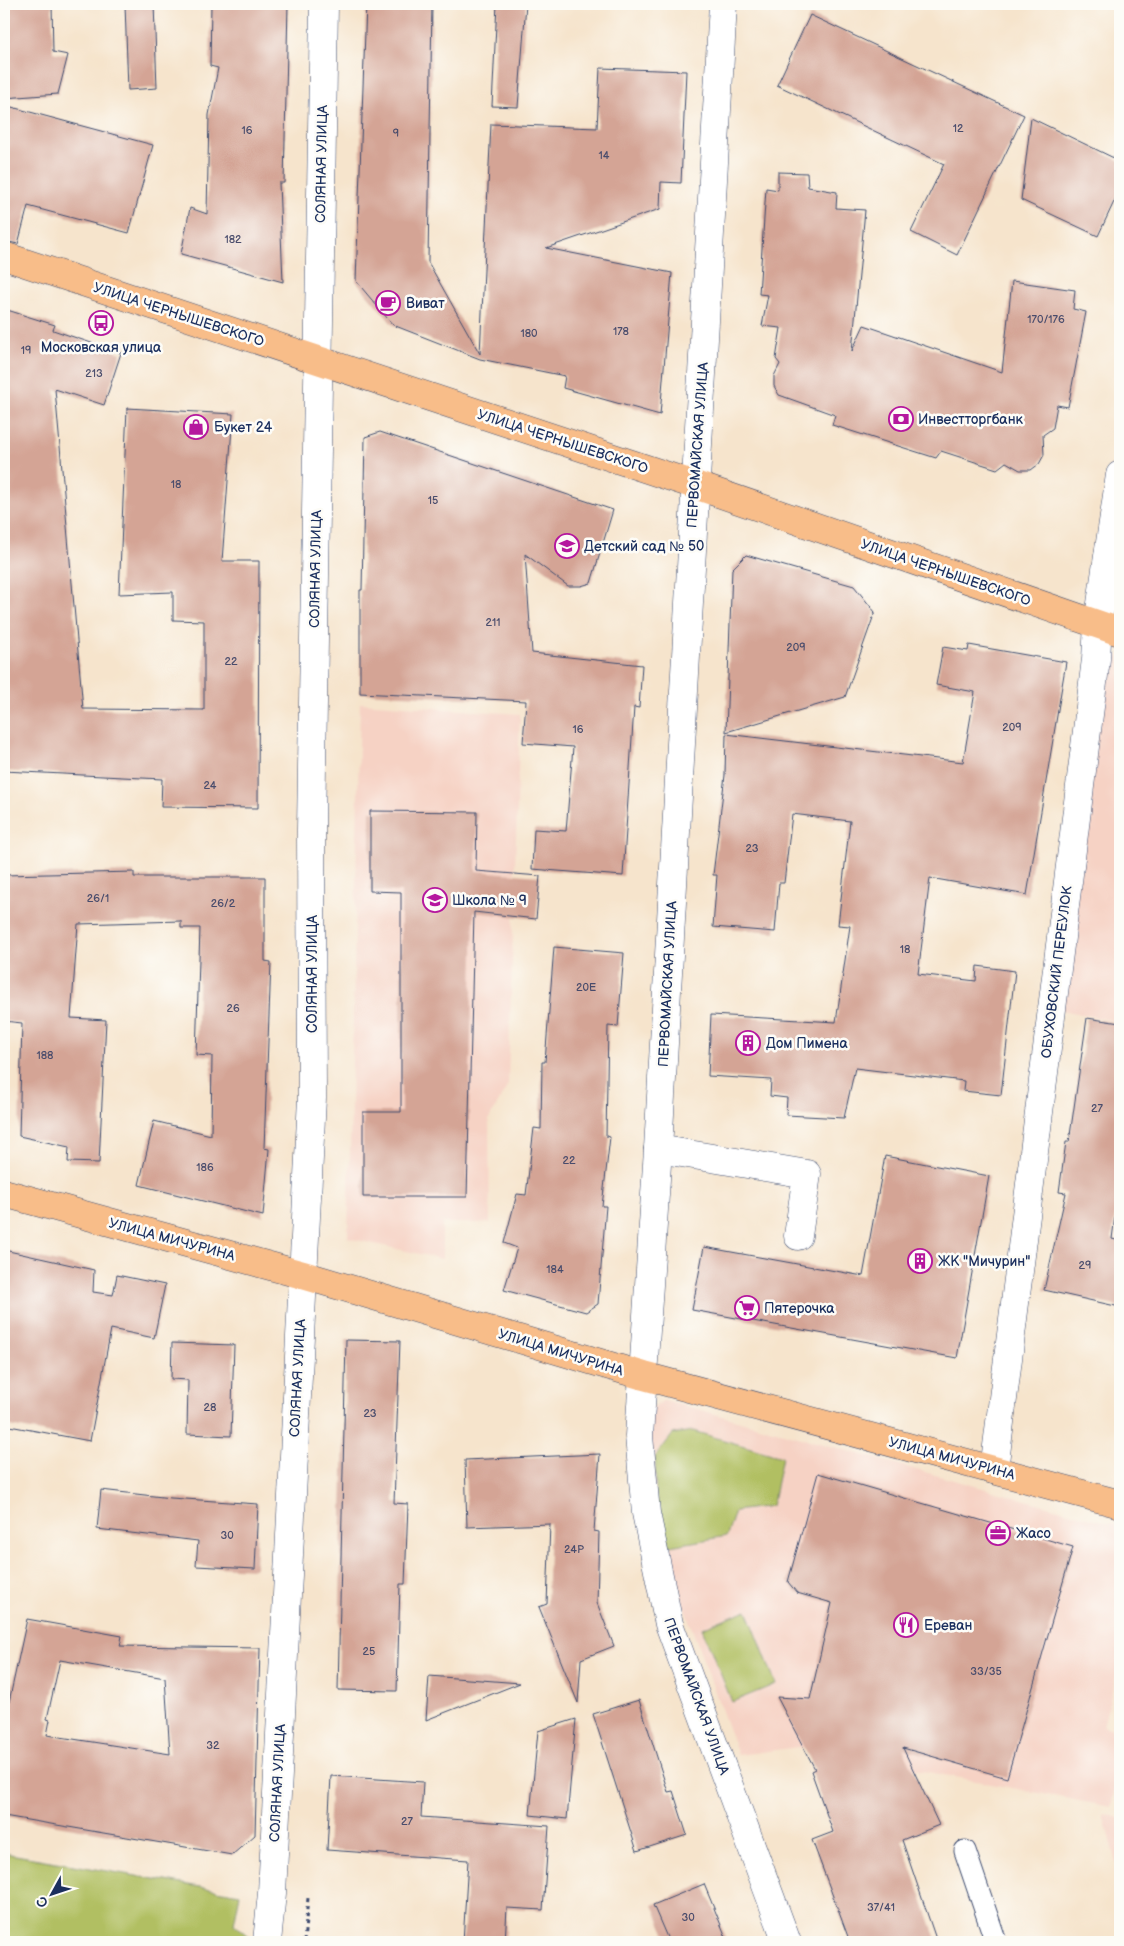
<svg xmlns="http://www.w3.org/2000/svg" width="1124" height="1946" viewBox="0 0 1124 1946" font-family="'Balsamiq Sans',sans-serif">
  <rect width="100%" height="100%" fill="#fdfcf7"/>
  <filter id="ink" filterUnits="userSpaceOnUse"><feTurbulence type="fractalNoise" baseFrequency=".02" numOctaves="2"/><feDisplacementMap in="SourceGraphic" scale="10" xChannelSelector="R" yChannelSelector="G"/><feConvolveMatrix kernelMatrix="1 2 1 2 8 2 1 2 1" color-interpolation-filters="sRGB"/></filter>
  <filter id="wash" filterUnits="userSpaceOnUse"><feTurbulence type="fractalNoise" baseFrequency=".0096" numOctaves="4" result="noise"/><feDisplacementMap in="SourceGraphic" scale="20" xChannelSelector="R" yChannelSelector="G"/><feGaussianBlur stdDeviation="1.12" result="paint"/><feColorMatrix in="noise" values="0 0 0 0 0 0 0 0 0 0 0 0 0 0 0 0 0 1.4 0 .05"/><feComposite in="paint" operator="in"/></filter>
  <g filter="url(#wash)">
    <rect width="100%" height="100%" fill="#f6e4cc"/>
    <g fill="#f6d2c4">
      <path d="M 1112,653 L 1120,656 L 1120,1022 L 1061,1010 L 1105,659 Z"/>
      <path d="M 360,703 L 520,714 L 508,1085 L 489,1119 L 490,1223 L 442,1223 L 442,1259 L 348,1238 Z"/>
      <path d="M 664,1400 L 1120,1526 L 1120,1677 L 1116,1676 L 1103,1726 L 1120,1731 L 1120,1763 L 1111,1807 L 798,1747 L 738,1755 L 672,1574 L 654,1501 L 647,1413 Z"/>
      <path d="M 1103,1814 L 1120,1818 L 1120,1878 Z"/>
    </g>
    <g fill="#b1bf62" stroke="#667760">
      <path d="M 693,1431 L 782,1457 L 772,1506 L 735,1511 L 727,1536 L 670,1546 L 656,1501 L 655,1457 L 673,1434 Z"/>
      <path d="M 747,1610 L 776,1684 L 732,1702 L 702,1628 Z"/>
      <path d="M 4,1853 L 240,1894 L 234,1924 L 255,1942 L 4,1942 Z"/>
    </g>
    <g id="blocks">
      <g fill="#d4a495" fill-rule="evenodd">
        <path d="M 4,4 L 52,4 L 53,52 L 68,55 L 58,94 L 4,98 Z"/>
        <path d="M 125,4 L 154,4 L 157,88 L 128,90 Z"/>
        <path d="M 211,4 L 288,4 L 284,183 L 279,183 L 283,282 L 181,254 L 190,208 L 207,214 L 209,115 L 218,68 L 210,66 Z"/>
        <path d="M 366,4 L 432,4 L 428,262 L 480,354 L 491,124 L 597,128 L 600,68 L 686,71 L 681,183 L 661,182 L 660,209 L 546,248 L 672,273 L 660,415 L 563,388 L 565,376 L 480,359 L 393,325 L 356,281 Z"/>
        <path d="M 497,4 L 526,4 L 518,107 L 492,106 Z"/>
        <path d="M 810,15 L 1024,115 L 957,255 L 911,232 L 944,164 L 777,85 Z"/>
        <path d="M 4,105 L 153,145 L 129,233 L 28,206 L 18,244 L 4,241 Z"/>
        <path d="M 1031,118 L 1120,161 L 1120,189 L 1098,236 L 1021,200 Z"/>
        <path d="M 778,172 L 807,173 L 808,187 L 837,192 L 836,208 L 865,210 L 852,351 L 864,325 L 1002,372 L 1012,281 L 1075,290 L 1073,309 L 1086,312 L 1068,407 L 1057,405 L 1053,428 L 1043,435 L 1044,455 L 1039,464 L 1031,470 L 1020,470 L 1006,462 L 997,469 L 941,451 L 936,458 L 832,425 L 835,415 L 779,395 L 774,386 L 774,376 L 780,364 L 776,359 L 781,328 L 762,326 L 768,295 L 759,294 L 766,188 L 778,190 Z"/>
        <path d="M 4,309 L 55,325 L 53,330 L 121,353 L 104,405 L 55,389 L 83,709 L 204,710 L 204,621 L 173,620 L 173,592 L 119,594 L 127,408 L 233,414 L 222,561 L 259,561 L 258,808 L 161,807 L 162,779 L 4,771 Z"/>
        <path d="M 380,432 L 613,510 L 591,583 L 581,586 L 568,586 L 525,554 L 532,653 L 642,665 L 639,708 L 634,707 L 623,876 L 532,869 L 534,829 L 566,831 L 573,747 L 523,743 L 526,701 L 360,693 L 360,590 L 362,590 L 365,437 Z"/>
        <path d="M 746,555 L 854,586 L 875,612 L 845,697 L 726,732 L 732,569 Z"/>
        <path d="M 969,645 L 1066,662 L 1027,895 L 930,878 L 918,974 L 976,981 L 977,966 L 1015,971 L 1001,1095 L 963,1091 L 964,1081 L 855,1068 L 844,1118 L 786,1115 L 787,1098 L 770,1096 L 771,1080 L 708,1076 L 711,1015 L 836,1022 L 850,926 L 838,925 L 850,821 L 792,814 L 784,883 L 779,883 L 775,932 L 713,927 L 717,875 L 713,875 L 725,775 L 726,734 L 963,762 L 975,692 L 936,685 L 943,647 L 968,651 Z"/>
        <path d="M 370,811 L 477,812 L 476,871 L 540,876 L 536,919 L 474,912 L 467,1197 L 363,1197 L 363,1112 L 401,1112 L 401,892 L 370,891 Z"/>
        <path d="M 134,872 L 134,877 L 265,877 L 265,961 L 271,962 L 264,1148 L 269,1149 L 263,1216 L 139,1185 L 154,1121 L 211,1135 L 212,1056 L 196,1055 L 200,928 L 181,928 L 181,921 L 78,924 L 71,1018 L 106,1020 L 99,1163 L 68,1162 L 69,1147 L 19,1136 L 22,1023 L 4,1021 L 4,875 Z"/>
        <path d="M 554,947 L 624,953 L 618,1027 L 608,1026 L 606,1136 L 610,1137 L 602,1206 L 606,1206 L 598,1304 L 586,1312 L 504,1290 L 517,1248 L 504,1243 L 517,1194 L 526,1195 L 534,1128 L 541,1129 L 542,1062 L 545,1062 Z"/>
        <path d="M 1087,1018 L 1120,1023 L 1120,1178 L 1112,1239 L 1120,1241 L 1120,1307 L 1044,1290 L 1066,1193 L 1059,1192 L 1066,1142 L 1069,1142 Z"/>
        <path d="M 885,1156 L 989,1176 L 957,1358 L 692,1310 L 704,1247 L 863,1276 Z"/>
        <path d="M 4,1250 L 94,1270 L 93,1292 L 113,1295 L 117,1275 L 165,1285 L 154,1338 L 111,1329 L 90,1441 L 4,1425 Z"/>
        <path d="M 346,1340 L 400,1341 L 394,1503 L 408,1504 L 405,1584 L 400,1584 L 397,1691 L 338,1690 Z"/>
        <path d="M 172,1343 L 234,1345 L 231,1436 L 187,1434 L 188,1380 L 171,1379 Z"/>
        <path d="M 600,1454 L 594,1531 L 599,1532 L 597,1603 L 614,1646 L 581,1659 L 578,1703 L 539,1607 L 547,1604 L 550,1524 L 467,1527 L 465,1460 Z"/>
        <path d="M 818,1473 L 1073,1547 L 1007,1778 L 903,1748 L 939,1825 L 902,1840 L 937,1942 L 850,1942 L 812,1840 L 833,1832 L 811,1771 L 815,1769 L 777,1697 L 810,1699 L 832,1603 L 797,1593 L 788,1582 Z"/>
        <path d="M 101,1490 L 171,1498 L 258,1504 L 255,1569 L 196,1566 L 198,1541 L 97,1529 Z"/>
        <path d="M 27,1619 L 122,1636 L 120,1646 L 260,1648 L 255,1835 L 232,1855 L 4,1816 L 4,1725 ZM 60,1660 L 165,1678 L 170,1754 L 47,1735 L 50,1720 L 47,1719 Z"/>
        <path d="M 429,1676 L 520,1683 L 426,1720 Z"/>
        <path d="M 639,1700 L 668,1792 L 673,1791 L 687,1835 L 637,1851 L 593,1714 Z"/>
        <path d="M 576,1719 L 567,1819 L 530,1815 L 538,1731 Z"/>
        <path d="M 331,1776 L 423,1782 L 421,1817 L 549,1826 L 543,1910 L 507,1908 L 505,1942 L 463,1942 L 468,1860 L 327,1850 Z"/>
        <path d="M 704,1884 L 728,1942 L 669,1942 L 653,1905 Z"/>
      </g>
    </g>
  </g>
  <g filter="url(#ink)">
    <use href="#blocks" fill-opacity="0" stroke="#3c4a6e" stroke-width="1"/>
    <g fill="none" stroke-linecap="round" stroke-linejoin="round">
      <defs>
        <path id="lane" d="M 965,1851 L 996,1942"/>
        <g id="street">
          <path d="M 723,4 L 658,1149 L 639,1436 L 646,1513 L 669,1624 L 787,1942"/>
          <path d="M 658,1149 L 807,1174 L 798,1236"/>
          <path d="M 994,1470 L 1096,659 L 1098,624 L 1120,475"/>
          <path d="M 267,1942 L 272,1893 L 312,1098 L 311,830 L 324,4"/>
        </g>
        <g id="primary">
          <path d="M 4,256 L 695,485 L 1120,632"/>
          <path d="M 4,1193 L 303,1275 L 644,1376 L 1120,1504"/>
        </g>
      </defs>
      <use href="#lane" stroke="#3c4a6e" stroke-width="23"/>
      <use href="#street" stroke="#3c4a6e" stroke-width="29"/>
      <use href="#primary" stroke="#3c4a6e" stroke-width="29"/>
      <path stroke="#3c4a6e" stroke-width="3" stroke-dasharray="4 4" stroke-linecap="butt" d="M 304,1942 L 308,1898"/>
      <use href="#lane" stroke="#fff" stroke-width="21"/>
      <use href="#street" stroke="#fff" stroke-width="28"/>
      <use href="#primary" stroke="#f8bd89" stroke-width="28"/>
    </g>
  </g>
  <defs>
    <symbol id="cafe-ring" viewBox="-11 -11 22 22"><circle r="9.5" fill="#fdfcf7" stroke="#b5179e" stroke-width="1.5"/><path d="M-5.5-4.5H6V0H3Q3 3.5 0 3.5H-2.5Q-5.5 3.5-5.5 0ZM3-3.2v2h1.7v-2ZM-6 4.5H4V6H-6Z" fill="#b5179e"/></symbol>
    <symbol id="bus-ring" viewBox="-11 -11 22 22"><circle r="9.5" fill="#fdfcf7" stroke="#b5179e" stroke-width="1.5"/><path d="M-5-6H5V4H4V6H2V4H-2V6H-4V4H-5ZM-3.5-4V0h7V-4ZM-3.5 1.2v1.5H-2V1.2ZM2 1.2v1.5H3.5V1.2Z" fill="#b5179e"/></symbol>
    <symbol id="bank-ring" viewBox="-11 -11 22 22"><circle r="9.5" fill="#fdfcf7" stroke="#b5179e" stroke-width="1.5"/><path d="M-6-4H6V4H-6ZM0-2.3a2.3 2.3 0 1 0 0 4.6a2.3 2.3 0 1 0 0-4.6Z" fill="#b5179e"/></symbol>
    <symbol id="shop-ring" viewBox="-11 -11 22 22"><circle r="9.5" fill="#fdfcf7" stroke="#b5179e" stroke-width="1.5"/><path d="M-5-2.5h2.3a2.7 3.5 0 0 1 5.4 0H5L5.5 6h-11ZM-1.5-2.5h3a1.5 2.3 0 0 0-3 0Z" fill="#b5179e"/></symbol>
    <symbol id="school-ring" viewBox="-11 -11 22 22"><circle r="9.5" fill="#fdfcf7" stroke="#b5179e" stroke-width="1.5"/><path d="M0-5L7-2L0 1L-7-2ZM-4 1L0 2.5L4 1V4Q0 6-4 4Z" fill="#b5179e"/></symbol>
    <symbol id="building-ring" viewBox="-11 -11 22 22"><circle r="9.5" fill="#fdfcf7" stroke="#b5179e" stroke-width="1.5"/><path d="M-4-6H4V6H1V3H-1V6H-4ZM-2.5-4.3h1.7v1.8h-1.7ZM.8-4.3h1.7v1.8H.8ZM-2.5-1h1.7V.8h-1.7ZM.8-1h1.7V.8H.8Z" fill="#b5179e"/></symbol>
    <symbol id="supermarket-ring" viewBox="-11 -11 22 22"><circle r="9.5" fill="#fdfcf7" stroke="#b5179e" stroke-width="1.5"/><path d="M-6-5.5h2.5l.6 2H6L4.5 2H-2.5L-4.4-4H-6ZM-1.5 3.2a1.3 1.3 0 1 0 .1 0ZM3 3.2a1.3 1.3 0 1 0 .1 0Z" fill="#b5179e"/></symbol>
    <symbol id="office-ring" viewBox="-11 -11 22 22"><circle r="9.5" fill="#fdfcf7" stroke="#b5179e" stroke-width="1.5"/><path d="M-6-3h4V-5.5h4V-3h4V5H-6ZM-1-4.5V-3h2v-1.5ZM-6 0V1H6V0Z" fill="#b5179e"/></symbol>
    <symbol id="restaurant-ring" viewBox="-11 -11 22 22"><circle r="9.5" fill="#fdfcf7" stroke="#b5179e" stroke-width="1.5"/><path d="M-5-6h1v4h1v-4h1v4h1v-4h1v5L-1.5 .5V6h-2V.5L-5-1ZM5-6V6H3V1.5H1.5Q1.5-4 5-6Z" fill="#b5179e"/></symbol>
  </defs>
  <g fill-rule="evenodd">
    <use href="#cafe-ring" x="374" y="289" width="28" height="28"/>
    <use href="#bus-ring" x="87" y="309" width="28" height="28"/>
    <use href="#bank-ring" x="887" y="405" width="28" height="28"/>
    <use href="#shop-ring" x="182" y="413" width="28" height="28"/>
    <use href="#school-ring" x="553" y="532" width="28" height="28"/>
    <use href="#school-ring" x="421" y="886" width="28" height="28"/>
    <use href="#building-ring" x="734" y="1029" width="28" height="28"/>
    <use href="#building-ring" x="906" y="1247" width="28" height="28"/>
    <use href="#supermarket-ring" x="733" y="1294" width="28" height="28"/>
    <use href="#office-ring" x="984" y="1519" width="28" height="28"/>
    <use href="#restaurant-ring" x="892" y="1611" width="28" height="28"/>
  </g>
  <g text-anchor="middle" stroke-width="5" stroke-linejoin="round" paint-order="stroke">
    <g font-size="11" fill="#494c6c">
      <text x="958" y="132">12</text>
      <text x="247" y="134">16</text>
      <text x="396" y="137">9</text>
      <text x="604" y="159">14</text>
      <text x="233" y="243">182</text>
      <text x="1046" y="323">170/176</text>
      <text x="621" y="335">178</text>
      <text x="529" y="337">180</text>
      <text x="26" y="354">19</text>
      <text x="94" y="377">213</text>
      <text x="176" y="488">18</text>
      <text x="433" y="504">15</text>
      <text x="493" y="626">211</text>
      <text x="796" y="651">209</text>
      <text x="231" y="665">22</text>
      <text x="1012" y="731">209</text>
      <text x="578" y="733">16</text>
      <text x="210" y="789">24</text>
      <text x="752" y="852">23</text>
      <text x="98" y="902">26/1</text>
      <text x="223" y="907">26/2</text>
      <text x="905" y="953">18</text>
      <text x="586" y="991">20Е</text>
      <text x="233" y="1012">26</text>
      <text x="45" y="1059">188</text>
      <text x="1097" y="1112">27</text>
      <text x="569" y="1164">22</text>
      <text x="205" y="1171">186</text>
      <text x="1085" y="1269">29</text>
      <text x="555" y="1273">184</text>
      <text x="210" y="1411">28</text>
      <text x="370" y="1417">23</text>
      <text x="227" y="1539">30</text>
      <text x="574" y="1553">24Р</text>
      <text x="369" y="1655">25</text>
      <text x="986" y="1675">33/35</text>
      <text x="213" y="1749">32</text>
      <text x="407" y="1825">27</text>
      <text x="881" y="1911">37/41</text>
      <text x="688" y="1921">30</text>
    </g>
    <g font-size="14" fill="#1b2f5e" stroke="#fdfcf7">
      <text transform="translate(321 164) rotate(-89)" y="5">СОЛЯНАЯ УЛИЦА</text>
      <text transform="translate(179 314) rotate(18)" y="5">УЛИЦА ЧЕРНЫШЕВСКОГО</text>
      <text transform="translate(563 441) rotate(18)" y="5">УЛИЦА ЧЕРНЫШЕВСКОГО</text>
      <text transform="translate(697 445) rotate(-86)" y="5">ПЕРВОМАЙСКАЯ УЛИЦА</text>
      <text transform="translate(315 569) rotate(-89)" y="5">СОЛЯНАЯ УЛИЦА</text>
      <text transform="translate(946 572) rotate(19)" y="5">УЛИЦА ЧЕРНЫШЕВСКОГО</text>
      <text transform="translate(1056 972) rotate(-83)" y="5">ОБУХОВСКИЙ ПЕРЕУЛОК</text>
      <text transform="translate(312 974) rotate(-90)" y="5">СОЛЯНАЯ УЛИЦА</text>
      <text transform="translate(667 984) rotate(-87)" y="5">ПЕРВОМАЙСКАЯ УЛИЦА</text>
      <text transform="translate(172 1239) rotate(15)" y="5">УЛИЦА МИЧУРИНА</text>
      <text transform="translate(561 1352) rotate(17)" y="5">УЛИЦА МИЧУРИНА</text>
      <text transform="translate(297 1378) rotate(-87)" y="5">СОЛЯНАЯ УЛИЦА</text>
      <text transform="translate(952 1458) rotate(15)" y="5">УЛИЦА МИЧУРИНА</text>
      <text transform="translate(697 1696) rotate(70)" y="5">ПЕРВОМАЙСКАЯ УЛИЦА</text>
      <text transform="translate(277 1783) rotate(-87)" y="5">СОЛЯНАЯ УЛИЦА</text>
    </g>
    <g font-size="14" fill="#1b2f5e" stroke="#fdfcf7" text-anchor="start">
      <text x="406" y="308">Виват</text>
      <text x="101" y="352" text-anchor="middle">Московская улица</text>
      <text x="918" y="424">Инвестторгбанк</text>
      <text x="214" y="432">Букет 24</text>
      <text x="584" y="551">Детский сад № 50</text>
      <text x="452" y="905">Школа № 9</text>
      <text x="766" y="1048">Дом Пимена</text>
      <text x="938" y="1266">ЖК "Мичурин"</text>
      <text x="764" y="1313">Пятерочка</text>
      <text x="1016" y="1538">Жасо</text>
      <text x="924" y="1630">Ереван</text>
    </g>
  </g>
  <rect width="1124" height="1946" fill="none" stroke="#fdfcf7" stroke-width="20"/>
  <g transform="translate(52 1894) rotate(230)" stroke="#fdfcf7" stroke-width="4" paint-order="stroke">
  <path d="M0-4L9 19L0 12L-9 19Z" fill="#1b2f5e"/>
  <text y="-8" font-size="14" font-weight="bold" text-anchor="middle" fill="#1b2f5e">С</text>
  </g>
</svg>
